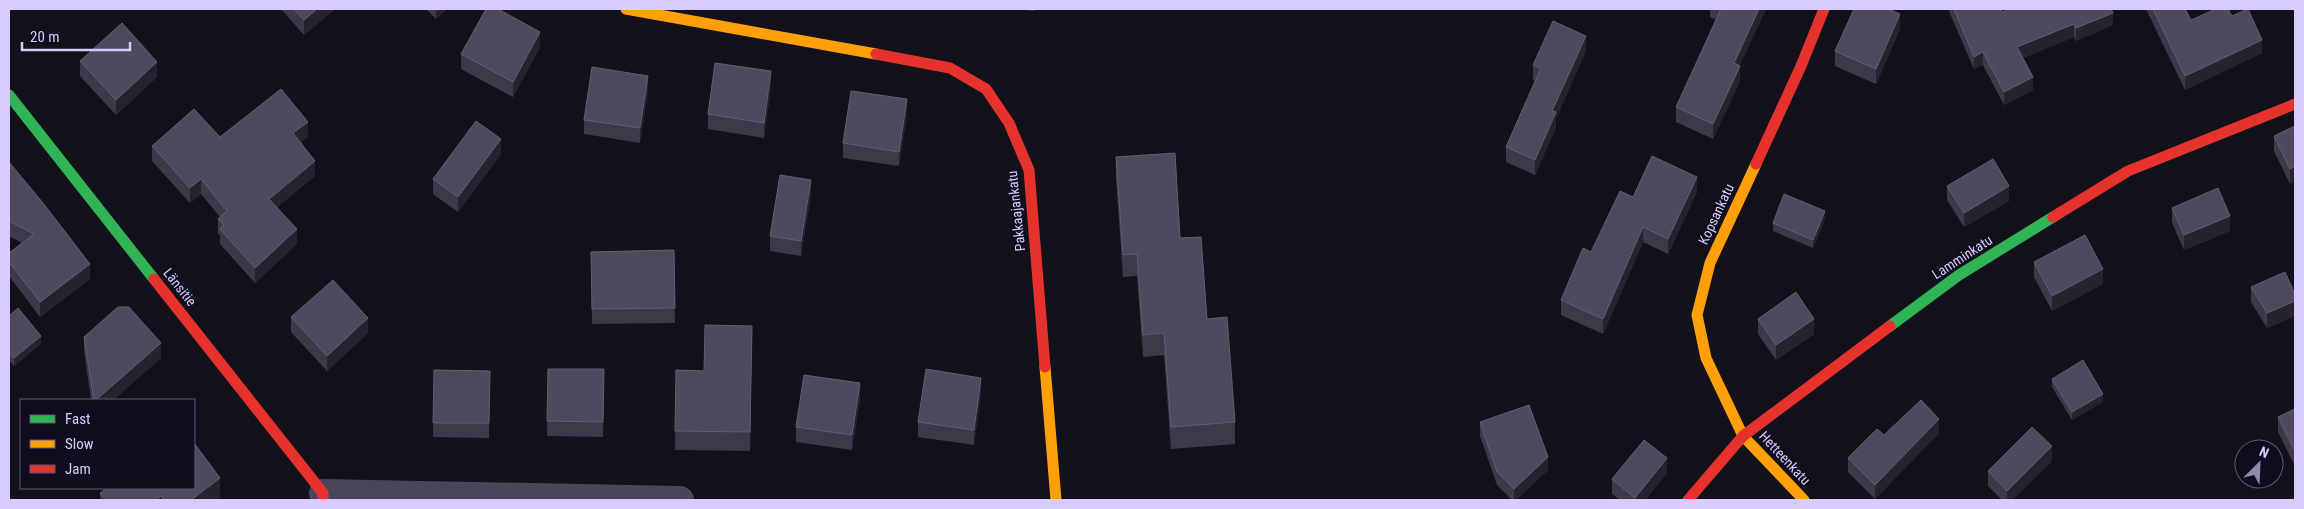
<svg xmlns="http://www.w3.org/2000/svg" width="2304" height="509" viewBox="0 0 2304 509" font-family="'Roboto Condensed',sans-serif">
  <rect width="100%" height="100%" fill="#13111a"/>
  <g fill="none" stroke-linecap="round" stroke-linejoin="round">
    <path stroke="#49465b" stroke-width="28" d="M 323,493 L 680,500"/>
    <g stroke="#30b455" stroke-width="11">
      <path d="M 9,95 L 154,279"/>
      <path d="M 1890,326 L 1959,275 L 2053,217"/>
    </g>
    <g stroke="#ff9f0a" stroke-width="11">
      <path d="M 626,9 L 876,54"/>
      <path d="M 1756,164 L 1710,263 L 1697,315 L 1706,358 L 1743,436 L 1804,500"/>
      <path d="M 1045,367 L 1056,500"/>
    </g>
    <g stroke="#e5322d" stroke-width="11">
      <path d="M 876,54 L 950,68 L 986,89 L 1009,123 L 1029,170 L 1045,367"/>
      <path d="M 1756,164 L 1801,66 L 1824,9"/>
      <path d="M 2053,217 L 2128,171 L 2295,104"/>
      <path d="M 154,279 L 323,493 L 323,500"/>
      <path d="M 1688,500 L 1743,436 L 1890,326"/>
    </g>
  </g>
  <g fill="#3e394a">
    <path d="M 281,9 L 335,9 L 304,35 Z"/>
    <path d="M 426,9 L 447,9 L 436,19 Z"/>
    <path d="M 1018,9 L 1035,9 L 1034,11 Z"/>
    <path d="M 1710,9 L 1766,9 L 1739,66 L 1740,81 L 1713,139 L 1676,122 L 1676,107 L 1716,20 L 1710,17 Z"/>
    <path d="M 1948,9 L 2001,9 L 2002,12 L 2113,25 L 2076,41 L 2074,37 L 2023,58 L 2033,90 L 2004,105 L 1983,65 L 1974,69 Z"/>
    <path d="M 2146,9 L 2185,9 L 2191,20 L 2232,16 L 2262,53 L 2185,90 Z"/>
    <path d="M 1900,29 L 1876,84 L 1835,66 L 1835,51 Z"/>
    <path d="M 540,47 L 513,97 L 461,69 L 461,54 Z"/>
    <path d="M 1586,51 L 1556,118 L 1556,127 L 1535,175 L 1506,162 L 1506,147 L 1535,81 L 1533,80 L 1533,65 Z"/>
    <path d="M 80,61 L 157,77 L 116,115 L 80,76 Z"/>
    <path d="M 771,86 L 764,138 L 708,129 L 708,114 Z"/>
    <path d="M 648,91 L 640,143 L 584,134 L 584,120 Z"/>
    <path d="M 907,114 L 899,166 L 843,158 L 843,143 Z"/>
    <path d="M 2295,126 L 2295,181 L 2290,184 L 2274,151 L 2274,136 Z"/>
    <path d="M 220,137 L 308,137 L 301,142 L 315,176 L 277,207 L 297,244 L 255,283 L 220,244 L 220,235 L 218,234 L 218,219 L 220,217 L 201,194 L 190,203 L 152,161 L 152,146 Z"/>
    <path d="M 501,154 L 458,212 L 433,194 L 433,179 Z"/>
    <path d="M 1116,157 L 1180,238 L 1207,319 L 1235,422 L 1235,444 L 1171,449 L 1164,355 L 1143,357 L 1137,276 L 1123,277 L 1116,179 Z"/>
    <path d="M 9,162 L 90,279 L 40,317 L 9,276 L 9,253 L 22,243 L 9,236 Z"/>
    <path d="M 1947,186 L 2009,201 L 1964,227 L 1947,200 Z"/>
    <path d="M 1697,192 L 1668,254 L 1643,242 L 1603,334 L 1561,315 L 1561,300 L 1633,197 Z"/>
    <path d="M 811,195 L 801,256 L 770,251 L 770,236 Z"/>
    <path d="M 2172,208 L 2230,231 L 2184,250 L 2172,223 Z"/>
    <path d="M 1825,219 L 1813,248 L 1773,231 L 1773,223 Z"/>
    <path d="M 674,250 L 675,323 L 592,324 L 591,252 Z"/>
    <path d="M 2034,262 L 2103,284 L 2052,311 L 2034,277 Z"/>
    <path d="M 2251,287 L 2295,294 L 2295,316 L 2267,328 L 2251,302 Z"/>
    <path d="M 9,316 L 41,344 L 14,366 L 9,360 Z"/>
    <path d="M 291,317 L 368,333 L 327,371 L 291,332 Z"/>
    <path d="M 1758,319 L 1814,334 L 1776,360 L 1758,334 Z"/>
    <path d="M 752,326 L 750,451 L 675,450 L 676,370 L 704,371 Z"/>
    <path d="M 84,337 L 161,358 L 113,400 L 91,400 L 84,351 Z"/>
    <path d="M 548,369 L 604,369 L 603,437 L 547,436 Z"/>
    <path d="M 434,370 L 490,371 L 489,438 L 433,437 Z"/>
    <path d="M 2052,379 L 2103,402 L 2072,420 L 2052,387 Z"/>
    <path d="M 981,393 L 974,445 L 918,437 L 918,422 Z"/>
    <path d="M 860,398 L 852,450 L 796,442 L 796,427 Z"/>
    <path d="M 2295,409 L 2295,466 L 2278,432 L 2278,417 Z"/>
    <path d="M 1480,422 L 1548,470 L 1516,500 L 1512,500 L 1497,485 L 1480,436 Z"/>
    <path d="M 1939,433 L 1875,499 L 1848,472 L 1848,458 Z"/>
    <path d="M 2052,461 L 2012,500 L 2002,500 L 1988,486 L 1988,471 Z"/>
    <path d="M 1667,473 L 1645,500 L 1620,500 L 1612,494 L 1612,479 Z"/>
    <path d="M 100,493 L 220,498 L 217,500 L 100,500 Z"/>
  </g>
  <g fill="#26222e">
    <path d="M 317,9 L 335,9 L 304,35 L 304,20 Z"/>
    <path d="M 436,9 L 447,9 L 436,19 Z"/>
    <path d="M 1759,9 L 1766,9 L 1734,78 L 1734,63 Z"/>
    <path d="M 2113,13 L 2113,25 L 2076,41 L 2076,28 Z"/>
    <path d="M 1900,14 L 1900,29 L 1876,84 L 1876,69 Z"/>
    <path d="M 2074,24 L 2074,37 L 2017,60 L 2017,47 Z"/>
    <path d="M 540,32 L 540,47 L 513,97 L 513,82 Z"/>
    <path d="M 1586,36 L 1586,51 L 1556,118 L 1556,127 L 1535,175 L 1535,160 L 1552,111 Z"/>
    <path d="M 2262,40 L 2262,53 L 2185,90 L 2185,76 Z"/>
    <path d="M 1983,52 L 1983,65 L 1974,69 L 1974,57 Z"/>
    <path d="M 157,62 L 157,77 L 116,115 L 116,100 Z"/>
    <path d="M 1740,66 L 1740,81 L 1713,139 L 1713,124 Z"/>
    <path d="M 771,71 L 771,86 L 764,138 L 764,123 Z"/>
    <path d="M 648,76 L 648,91 L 640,143 L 640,128 Z"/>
    <path d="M 2033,77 L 2033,90 L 2004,105 L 2004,92 Z"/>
    <path d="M 907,99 L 907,114 L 899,166 L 899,152 Z"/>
    <path d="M 308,122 L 308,137 L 293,148 L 293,133 Z"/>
    <path d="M 501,139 L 501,154 L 458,212 L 458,197 Z"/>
    <path d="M 315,161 L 315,176 L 269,213 L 269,199 Z"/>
    <path d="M 2295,166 L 2295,181 L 2290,184 L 2290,169 Z"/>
    <path d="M 1697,177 L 1697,192 L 1668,254 L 1668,239 Z"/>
    <path d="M 201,179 L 201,194 L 190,203 L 190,188 Z"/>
    <path d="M 811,180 L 811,195 L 801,256 L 801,241 Z"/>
    <path d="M 2009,186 L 2009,201 L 1964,227 L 1964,213 Z"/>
    <path d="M 1825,211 L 1825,219 L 1813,248 L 1813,240 Z"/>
    <path d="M 2230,216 L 2230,231 L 2184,250 L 2184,235 Z"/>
    <path d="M 1643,227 L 1643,242 L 1603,334 L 1603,319 Z"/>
    <path d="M 297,229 L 297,244 L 255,283 L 255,268 Z"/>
    <path d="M 90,264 L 90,279 L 40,317 L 40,302 Z"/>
    <path d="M 2103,269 L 2103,284 L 2052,311 L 2052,296 Z"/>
    <path d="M 2295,301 L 2295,316 L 2267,328 L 2267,313 Z"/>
    <path d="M 368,318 L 368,333 L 327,371 L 327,356 Z"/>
    <path d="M 1814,319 L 1814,334 L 1776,360 L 1776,345 Z"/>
    <path d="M 41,336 L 41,344 L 14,366 L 14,358 Z"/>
    <path d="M 161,343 L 161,358 L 113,400 L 96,400 Z"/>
    <path d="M 981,378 L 981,393 L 974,445 L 974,430 Z"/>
    <path d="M 860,383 L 860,398 L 852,450 L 852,435 Z"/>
    <path d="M 2103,394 L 2103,402 L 2072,420 L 2072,412 Z"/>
    <path d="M 1939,419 L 1939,433 L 1875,499 L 1875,485 Z"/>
    <path d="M 2052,446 L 2052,461 L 2012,500 L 2007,500 L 2007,491 Z"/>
    <path d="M 1548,457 L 1548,470 L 1516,500 L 1514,500 L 1514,489 Z"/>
    <path d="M 1667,458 L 1667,473 L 1645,500 L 1635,500 L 1635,498 Z"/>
    <path d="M 220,478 L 220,498 L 217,500 L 191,500 Z"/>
    <path d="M 161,496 L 161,500 L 156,500 Z"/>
  </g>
  <g fill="#4e495d" stroke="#645d76">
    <path d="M 294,9 L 317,9 L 304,20 Z"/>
    <path d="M 486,9 L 498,9 L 540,32 L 513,82 L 461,54 Z"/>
    <path d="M 1721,9 L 1759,9 L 1734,63 L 1740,66 L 1713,124 L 1676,107 Z"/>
    <path d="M 1854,9 L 1888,9 L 1900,14 L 1876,69 L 1835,51 Z"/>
    <path d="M 1954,9 L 2001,9 L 2002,12 L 2010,9 L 2111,9 L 2113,13 L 2076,28 L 2074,24 L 2017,47 L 2033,77 L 2004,92 L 1983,52 L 1974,57 Z"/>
    <path d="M 2153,9 L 2185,9 L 2191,20 L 2216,9 L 2228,9 L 2232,16 L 2248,9 L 2262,40 L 2185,76 Z"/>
    <path d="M 1553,21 L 1586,36 L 1552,111 L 1556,112 L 1535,160 L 1506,147 L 1541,68 L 1533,65 Z"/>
    <path d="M 122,23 L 157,62 L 116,100 L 80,61 Z"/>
    <path d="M 715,63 L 771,71 L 764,123 L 708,114 Z"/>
    <path d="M 592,67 L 648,76 L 640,128 L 584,120 Z"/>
    <path d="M 281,89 L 308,122 L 293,133 L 315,161 L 269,199 L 297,229 L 255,268 L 220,229 L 224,225 L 218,219 L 227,211 L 201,179 L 190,188 L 152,146 L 194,109 L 220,137 Z"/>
    <path d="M 851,91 L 907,99 L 899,152 L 843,143 Z"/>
    <path d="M 476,121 L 501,139 L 458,197 L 433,179 Z"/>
    <path d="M 2295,126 L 2295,166 L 2290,169 L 2274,136 Z"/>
    <path d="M 1175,153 L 1180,238 L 1201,237 L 1207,319 L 1227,317 L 1235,422 L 1171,427 L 1164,333 L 1143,335 L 1137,254 L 1123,255 L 1116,157 Z"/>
    <path d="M 1652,156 L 1697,177 L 1668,239 L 1643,227 L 1603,319 L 1561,300 L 1583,248 L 1591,252 L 1620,191 L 1633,197 Z"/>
    <path d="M 1993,159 L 2009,186 L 1964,213 L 1947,186 Z"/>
    <path d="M 9,162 L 43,203 L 90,264 L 40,302 L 9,262 L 9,253 L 34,234 L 9,221 Z"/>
    <path d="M 780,175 L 811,180 L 801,241 L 770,236 Z"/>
    <path d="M 2218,188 L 2230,216 L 2184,235 L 2172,208 Z"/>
    <path d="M 1784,194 L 1825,211 L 1813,240 L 1773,223 Z"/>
    <path d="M 2085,235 L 2103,269 L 2052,296 L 2034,262 Z"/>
    <path d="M 674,250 L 675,308 L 592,309 L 591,252 Z"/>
    <path d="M 2285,272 L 2295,294 L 2295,301 L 2267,313 L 2251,287 Z"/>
    <path d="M 333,280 L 368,318 L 327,356 L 291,317 Z"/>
    <path d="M 1796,292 L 1814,319 L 1776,345 L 1758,319 Z"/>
    <path d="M 118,307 L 129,307 L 161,343 L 96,400 L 94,400 L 84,337 Z"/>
    <path d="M 18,308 L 41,336 L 14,358 L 9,352 L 9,316 Z"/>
    <path d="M 705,325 L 752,326 L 750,432 L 675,431 L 676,370 L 704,371 Z"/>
    <path d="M 2083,360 L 2103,394 L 2072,412 L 2052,379 Z"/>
    <path d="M 548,369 L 604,369 L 603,422 L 547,421 Z"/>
    <path d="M 926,369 L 981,378 L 974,430 L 918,422 Z"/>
    <path d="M 434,370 L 490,371 L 489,423 L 433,423 Z"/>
    <path d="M 804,375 L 860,383 L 852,435 L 796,427 Z"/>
    <path d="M 1921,400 L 1939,419 L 1875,485 L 1848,458 L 1877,429 L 1884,435 Z"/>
    <path d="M 1529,405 L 1548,457 L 1514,489 L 1497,472 L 1480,422 Z"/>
    <path d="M 2295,409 L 2295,451 L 2278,417 Z"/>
    <path d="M 2032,427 L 2052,446 L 2007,491 L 1988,471 Z"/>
    <path d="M 1644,440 L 1667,458 L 1635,498 L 1612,479 Z"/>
    <path d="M 194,443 L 220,478 L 191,500 L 165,500 L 161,496 L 156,500 L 106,500 L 100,493 L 107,488 L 194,488 Z"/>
  </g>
  <g text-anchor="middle" stroke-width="4" stroke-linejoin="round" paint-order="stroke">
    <g font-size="14" fill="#d7ccfd" stroke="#120d1e">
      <text transform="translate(1016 211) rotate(-96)" y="5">Pakkaajankatu</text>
      <text transform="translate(1716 214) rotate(-65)" y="5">Kopsankatu</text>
      <text transform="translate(1962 257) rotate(-33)" y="5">Lamminkatu</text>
      <text transform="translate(180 287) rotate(52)" y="5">Länsitie</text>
      <text transform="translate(1785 458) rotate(47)" y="5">Hetteenkatu</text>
    </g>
  </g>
  <rect width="2304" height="509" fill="none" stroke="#d7ccfd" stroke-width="20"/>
  <rect x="20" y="399" width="175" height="90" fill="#120d1e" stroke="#615977"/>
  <rect x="30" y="415" width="25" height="8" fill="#30b455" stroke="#615977"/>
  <text x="65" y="424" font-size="15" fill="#d7ccfd">Fast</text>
  <rect x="30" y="440" width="25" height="8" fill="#ff9f0a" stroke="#615977"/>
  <text x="65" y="449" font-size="15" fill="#d7ccfd">Slow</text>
  <rect x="30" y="465" width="25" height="8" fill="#e5322d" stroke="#615977"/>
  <text x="65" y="474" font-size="15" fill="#d7ccfd">Jam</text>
  <g transform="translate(2259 464) rotate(24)"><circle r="24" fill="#120d1e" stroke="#615977"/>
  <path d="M0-4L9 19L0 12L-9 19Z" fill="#928bae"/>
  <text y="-8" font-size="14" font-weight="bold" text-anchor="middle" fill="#d7ccfd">N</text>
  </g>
  <path d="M22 42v8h108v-8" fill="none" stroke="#d7ccfd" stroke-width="2.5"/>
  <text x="30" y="42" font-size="15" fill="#d7ccfd" stroke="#120d1e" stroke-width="4" paint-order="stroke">20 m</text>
</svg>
